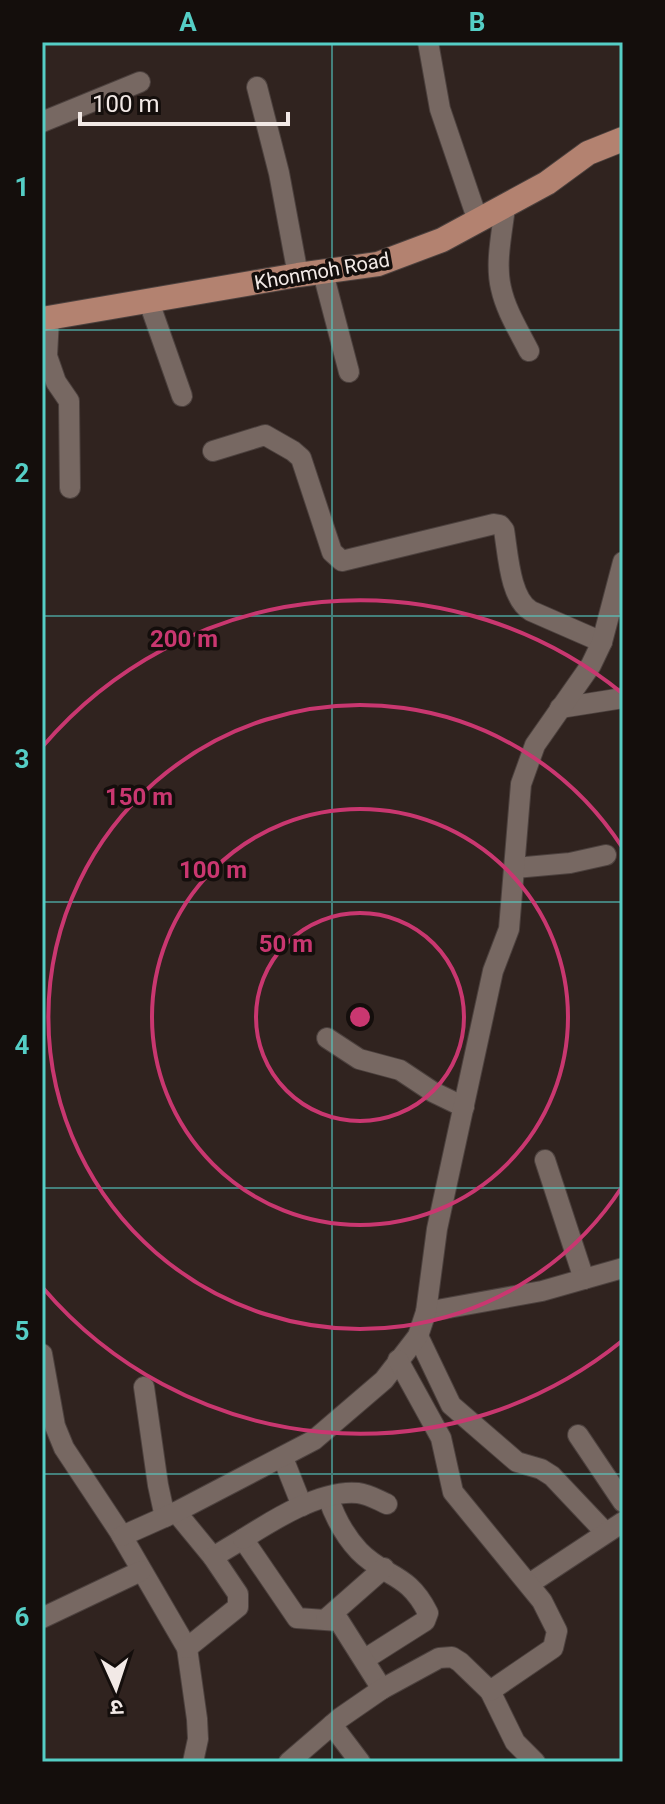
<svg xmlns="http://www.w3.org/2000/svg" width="665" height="1804" viewBox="0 0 665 1804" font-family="Roboto,'Noto Sans Devanagari',sans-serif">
  <rect width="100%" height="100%" fill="#30231f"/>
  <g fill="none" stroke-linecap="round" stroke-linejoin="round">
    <defs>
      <g id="minor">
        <path d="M 428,42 L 440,109 L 478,221"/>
        <path d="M 257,87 L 279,173 L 298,275"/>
        <path d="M 42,122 L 140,82"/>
        <path d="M 505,207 C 502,233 495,263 501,288 C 506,311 519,331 529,351"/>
        <path d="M 323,273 L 349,372"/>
        <path d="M 149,302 L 182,396"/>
        <path d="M 49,318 L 47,356 L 56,382 L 69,401 L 70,488"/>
        <path d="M 213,451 L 265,435 L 293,451 L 301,458 L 332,552 L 342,561 L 494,524 L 500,525 L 504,530 C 508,554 510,599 531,611 L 602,642"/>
        <path d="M 560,708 L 623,698"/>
        <path d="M 515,868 L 570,863 L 606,855"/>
        <path d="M 327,1038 L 359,1059 L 400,1070 L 433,1092 L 464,1107"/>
        <path d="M 545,1160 L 584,1279"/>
        <path d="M 426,1312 L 542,1291 L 623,1268"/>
        <path d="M 418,1336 L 451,1405 L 517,1462 L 541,1469 L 552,1476 L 605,1532"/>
        <path d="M 42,1354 L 55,1426 L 64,1448 L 119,1531 L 187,1648 L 197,1719 L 198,1739 L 193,1762"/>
        <path d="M 144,1387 L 158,1485 L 165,1517"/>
        <path d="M 578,1435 L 623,1502"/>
        <path d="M 283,1458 L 302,1506"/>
        <path d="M 328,1497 C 335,1518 344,1535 359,1551 C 385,1578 408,1572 428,1613 L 425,1621 L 365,1659"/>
        <path d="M 176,1512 L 213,1557 L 243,1539 L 297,1618 L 339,1621 L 382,1689"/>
        <path d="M 122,1536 L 176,1512 L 314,1440 L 384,1380 L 418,1336 L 426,1312 L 437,1229 L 493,971 L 509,929 L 521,784 L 535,745 L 591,665 L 602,642 L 623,562"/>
        <path d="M 243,1539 C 273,1520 322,1489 358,1493 C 368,1494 378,1500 387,1504"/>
        <path d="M 529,1584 L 623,1522"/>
        <path d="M 42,1618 L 141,1571"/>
        <path d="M 326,1619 L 384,1568"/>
        <path d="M 187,1648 L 238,1607 L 238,1594 L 213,1557"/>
        <path d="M 490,1691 L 515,1742 L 535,1762"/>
        <path d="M 332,1725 L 360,1762"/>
        <path d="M 289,1762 L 340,1718 L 382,1689 L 439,1658 L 452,1657 L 460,1662 L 490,1691 L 553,1648 L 557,1631 L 542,1601 L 453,1492 L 441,1438 L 398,1360"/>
      </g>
      <path id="major" d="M 42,319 L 298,275 L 378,264 L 442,240 L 547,183 L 588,153 L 623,139"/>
    </defs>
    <use href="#minor" stroke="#4c413e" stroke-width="22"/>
    <use href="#major" stroke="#4c413e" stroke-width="26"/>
    <use href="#minor" stroke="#776862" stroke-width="20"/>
    <use href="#major" stroke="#b38270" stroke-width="24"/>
  </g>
  <path fill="none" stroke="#55cec6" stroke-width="2" stroke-opacity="0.55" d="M 332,42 L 332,1762M 42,330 L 623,330M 42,616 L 623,616M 42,902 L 623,902M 42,1188 L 623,1188M 42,1474 L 623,1474"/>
  <g fill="none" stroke="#c93770" stroke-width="4">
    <circle cx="360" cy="1017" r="104"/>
    <circle cx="360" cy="1017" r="208"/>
    <path d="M622 1187A312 312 0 1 1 622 847"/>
    <path d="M622 1341A417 417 0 0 1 43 1288M43 746A417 417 0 0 1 622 693"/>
  </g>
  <g text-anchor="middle" stroke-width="7" stroke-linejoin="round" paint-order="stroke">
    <g font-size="20" fill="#f2e9e6" stroke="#140e0c">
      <text transform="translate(322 271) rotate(-10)" y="7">Khonmoh Road</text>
    </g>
  </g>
  <circle cx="360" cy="1017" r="12" fill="#c93770" stroke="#140e0c" stroke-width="4"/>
  <g font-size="24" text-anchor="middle" font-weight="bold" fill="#c93770" stroke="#140e0c" stroke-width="7" stroke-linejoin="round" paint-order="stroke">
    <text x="184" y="647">200 m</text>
    <text x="139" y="805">150 m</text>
    <text x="213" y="878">100 m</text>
    <text x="286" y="952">50 m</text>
  </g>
  <rect width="665" height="1804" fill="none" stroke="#140e0c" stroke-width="88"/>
  <g transform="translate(116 1688) rotate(177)" stroke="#140e0c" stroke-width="6" paint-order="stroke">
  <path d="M0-6L14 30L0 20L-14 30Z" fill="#f2e9e6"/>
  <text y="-12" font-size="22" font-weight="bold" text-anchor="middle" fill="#f2e9e6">उ</text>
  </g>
  <path d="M80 112v12h208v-12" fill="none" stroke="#f2e9e6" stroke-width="4"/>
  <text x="92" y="112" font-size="24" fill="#f2e9e6" stroke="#140e0c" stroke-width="6" paint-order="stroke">100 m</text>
  <rect x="44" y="44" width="577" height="1716" fill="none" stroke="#55cec6" stroke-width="3"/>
  <g font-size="26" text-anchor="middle" font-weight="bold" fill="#55cec6">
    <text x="188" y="31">A</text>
    <text x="477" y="31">B</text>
    <text x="22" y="196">1</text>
    <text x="22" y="482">2</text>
    <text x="22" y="768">3</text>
    <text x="22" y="1054">4</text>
    <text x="22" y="1340">5</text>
    <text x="22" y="1626">6</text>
  </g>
</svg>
